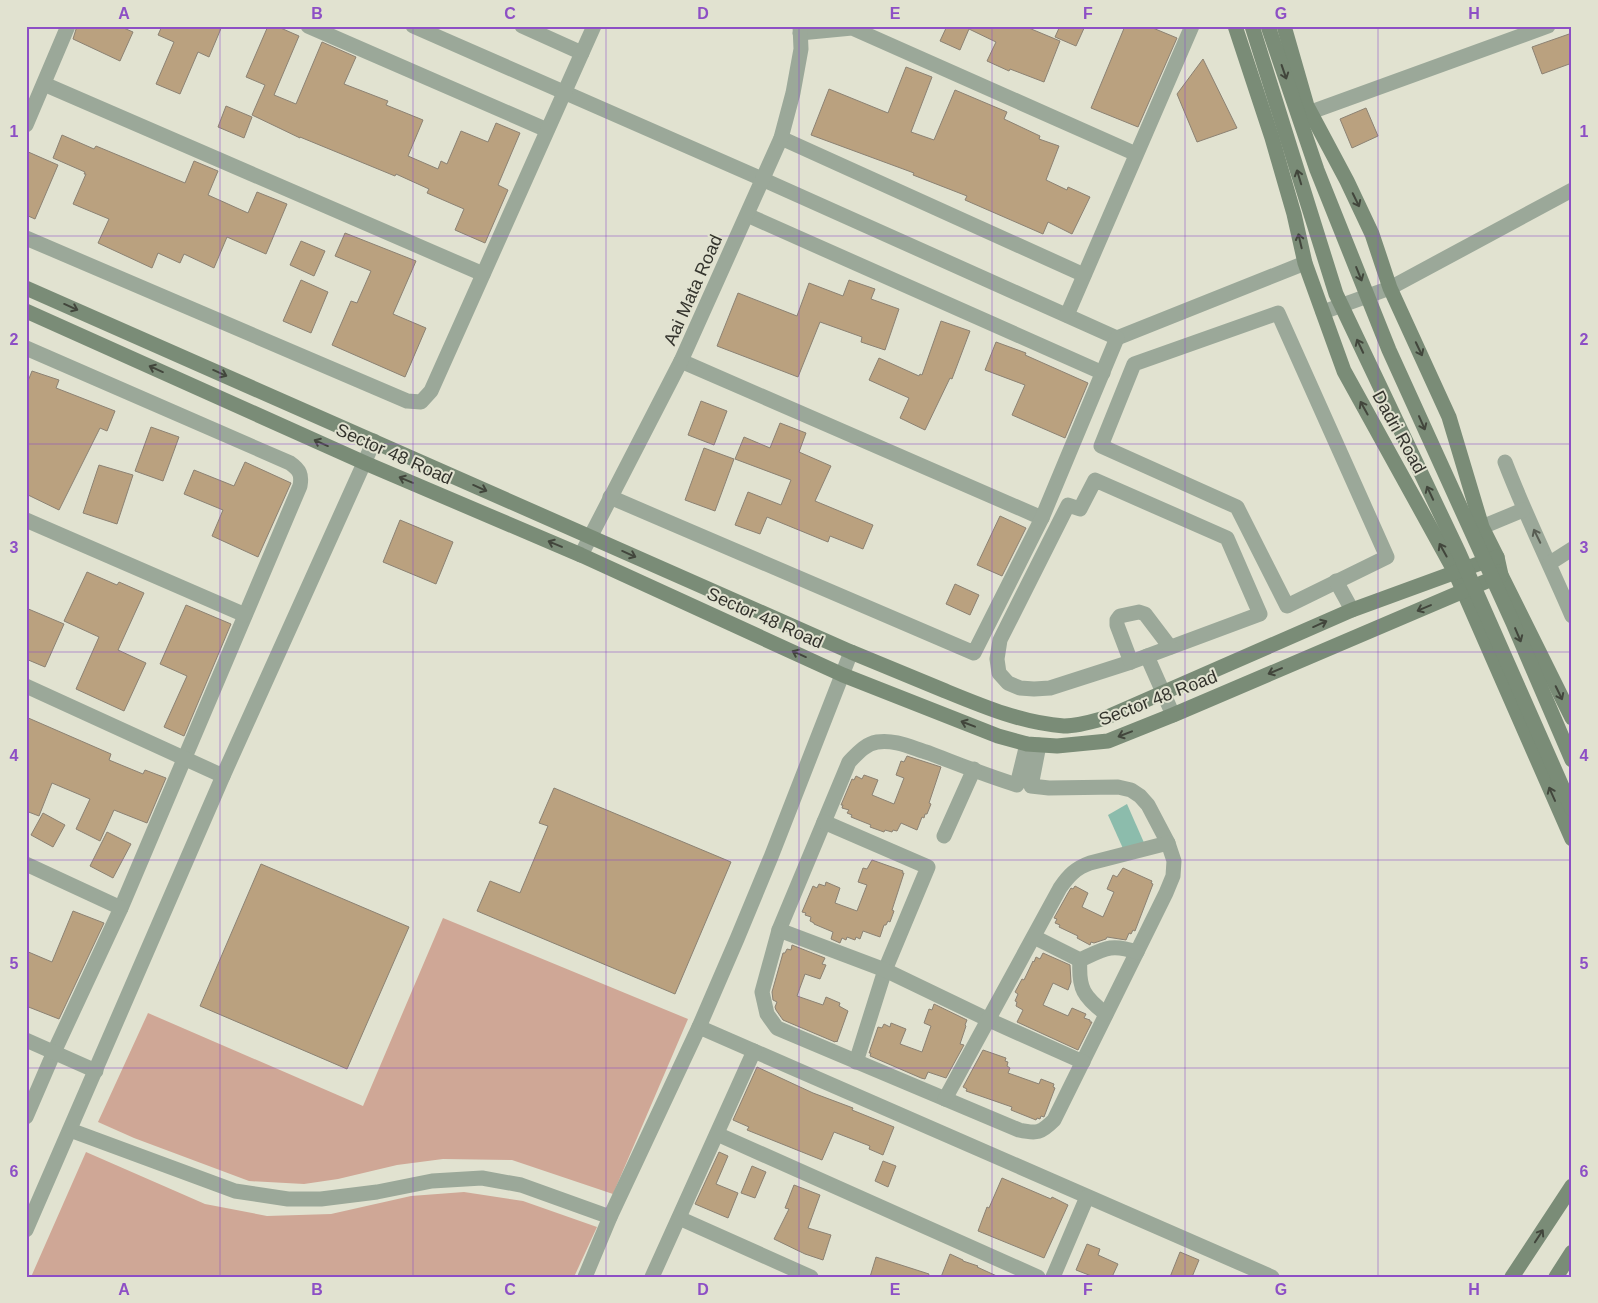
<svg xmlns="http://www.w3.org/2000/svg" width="1598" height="1303" viewBox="0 0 1598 1303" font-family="Arial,sans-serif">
  <rect width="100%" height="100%" fill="#e1e2d0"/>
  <g fill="#cfa796">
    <path d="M 443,918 L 688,1019 L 613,1194 L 512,1160 L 443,1159 L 397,1165 L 338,1179 L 304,1184 L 249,1181 L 134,1138 L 98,1122 L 148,1013 L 363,1106 Z"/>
    <path d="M 86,1152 L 205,1204 L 267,1216 L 331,1214 L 411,1196 L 464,1192 L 523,1201 L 597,1227 L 574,1277 L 31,1277 Z"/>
  </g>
  <path fill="#8cbcac" d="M 1127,804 L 1145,845 L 1125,853 L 1108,815 Z"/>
  <g fill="#baa17f" stroke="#8c8273">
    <path d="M 77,26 L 119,26 L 133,32 L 120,61 L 73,39 Z"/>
    <path d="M 162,26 L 222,26 L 209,57 L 198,52 L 180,94 L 156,84 L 174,42 L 158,35 Z"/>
    <path d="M 268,26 L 276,26 L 299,36 L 274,95 L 296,104 L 322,42 L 356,57 L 344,84 L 388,101 L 386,105 L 423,120 L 408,156 L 438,169 L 441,161 L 447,164 L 461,131 L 488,142 L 496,123 L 520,133 L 498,185 L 508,190 L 485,243 L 455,230 L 464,209 L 427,193 L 429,189 L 396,174 L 395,176 L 300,137 L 300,138 L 252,115 L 265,85 L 246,77 Z"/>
    <path d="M 947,26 L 1024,26 L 1060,41 L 1044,82 L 1010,69 L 1009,71 L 987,61 L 996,42 L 969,29 L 960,50 L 940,41 Z"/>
    <path d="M 1060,26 L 1085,26 L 1076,46 L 1055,37 Z"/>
    <path d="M 1125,26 L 1148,26 L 1177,38 L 1138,127 L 1091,108 Z"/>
    <path d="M 1572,33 L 1572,63 L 1542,74 L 1532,47 Z"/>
    <path d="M 1203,59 L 1237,128 L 1197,142 L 1177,94 Z"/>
    <path d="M 906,67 L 932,77 L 911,132 L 934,140 L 955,90 L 1007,112 L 1004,119 L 1040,136 L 1039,139 L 1059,146 L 1046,180 L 1067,190 L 1068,187 L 1090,197 L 1072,234 L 1048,222 L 1043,234 L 965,200 L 967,196 L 913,175 L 914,173 L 811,135 L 829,89 L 888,113 Z"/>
    <path d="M 226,106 L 252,117 L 244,138 L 218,127 Z"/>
    <path d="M 1366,108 L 1378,136 L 1352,148 L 1340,119 Z"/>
    <path d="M 62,135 L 94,149 L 96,146 L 185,183 L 194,161 L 218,171 L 208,195 L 248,213 L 257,192 L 287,204 L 266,254 L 227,237 L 214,268 L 184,254 L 180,263 L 158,253 L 152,268 L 98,243 L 109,219 L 73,204 L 86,174 L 84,174 L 85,172 L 53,158 Z"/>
    <path d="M 26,151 L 58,165 L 35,219 L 26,215 Z"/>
    <path d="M 345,233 L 416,261 L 393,314 L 426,328 L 405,377 L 332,345 L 351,301 L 357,303 L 371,271 L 335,256 Z"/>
    <path d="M 301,241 L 325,251 L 314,276 L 290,265 Z"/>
    <path d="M 301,280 L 328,292 L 311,333 L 283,321 Z"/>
    <path d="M 849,280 L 875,289 L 871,299 L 899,309 L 885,350 L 861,342 L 862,337 L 820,322 L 798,377 L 717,346 L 738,293 L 797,316 L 809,283 L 843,296 Z"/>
    <path d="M 941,321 L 970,331 L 952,379 L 950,378 L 925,430 L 900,418 L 909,398 L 869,380 L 879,358 L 919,376 L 920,374 L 922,375 Z"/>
    <path d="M 996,342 L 1026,353 L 1025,355 L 1088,383 L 1065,438 L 1012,415 L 1025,385 L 985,370 Z"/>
    <path d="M 32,371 L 59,380 L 56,388 L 115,411 L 107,431 L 100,428 L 59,510 L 26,494 L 26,386 Z"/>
    <path d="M 701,401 L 727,411 L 714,445 L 688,435 Z"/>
    <path d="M 780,423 L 806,433 L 799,452 L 831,466 L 815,501 L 873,525 L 863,549 L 830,536 L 828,542 L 767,517 L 760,534 L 735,525 L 748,492 L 781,505 L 791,480 L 735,459 L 744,437 L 770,448 Z"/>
    <path d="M 151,427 L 179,437 L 163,481 L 135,471 Z"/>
    <path d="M 704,448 L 734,459 L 715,511 L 685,500 Z"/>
    <path d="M 245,462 L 291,483 L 258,557 L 212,536 L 223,510 L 184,494 L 194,470 L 234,486 Z"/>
    <path d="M 99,465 L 133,475 L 117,524 L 83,513 Z"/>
    <path d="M 1000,516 L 1026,528 L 1002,576 L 977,565 Z"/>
    <path d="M 400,520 L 453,542 L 436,584 L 383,562 Z"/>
    <path d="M 87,572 L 117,585 L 119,582 L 144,593 L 118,650 L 146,663 L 124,711 L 76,689 L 99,637 L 64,621 Z"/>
    <path d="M 955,584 L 979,595 L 970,615 L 946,604 Z"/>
    <path d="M 186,605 L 231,624 L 184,736 L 164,727 L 187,676 L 160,664 Z"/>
    <path d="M 26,608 L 64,624 L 45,667 L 26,659 Z"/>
    <path d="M 26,717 L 111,754 L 109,760 L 143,774 L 145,770 L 166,778 L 147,823 L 114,810 L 100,841 L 76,829 L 90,799 L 52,783 L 39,816 L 26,811 Z"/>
    <path d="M 907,756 L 941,767 L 929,803 L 931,804 L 927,814 L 925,814 L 924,818 L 922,817 L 917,830 L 901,823 L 897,831 L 893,830 L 892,832 L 885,830 L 884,832 L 870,827 L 871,825 L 851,817 L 852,815 L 847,813 L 849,810 L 842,808 L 843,805 L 841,805 L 852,779 L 854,780 L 856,776 L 862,779 L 864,775 L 878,780 L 872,795 L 894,804 L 904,778 L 896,775 L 901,761 L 904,762 Z"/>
    <path d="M 554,788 L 731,862 L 675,994 L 477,911 L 490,881 L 520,893 L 548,826 L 539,823 Z"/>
    <path d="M 43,813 L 65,825 L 53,847 L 31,835 Z"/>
    <path d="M 107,832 L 131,844 L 113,878 L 90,866 Z"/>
    <path d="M 872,860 L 903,871 L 902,873 L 904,873 L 892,910 L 894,911 L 890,922 L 888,921 L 886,925 L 884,925 L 880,937 L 863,931 L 860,939 L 856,937 L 855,940 L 847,937 L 846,940 L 842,938 L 840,943 L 831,939 L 833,932 L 814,924 L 814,923 L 810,921 L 811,917 L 805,915 L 806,913 L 802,912 L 813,886 L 817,888 L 819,884 L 825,886 L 826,882 L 840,888 L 835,903 L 857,911 L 867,885 L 858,882 L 863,868 L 867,869 Z"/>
    <path d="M 261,864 L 409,927 L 347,1069 L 200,1006 Z"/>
    <path d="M 1123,868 L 1152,881 L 1151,883 L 1153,884 L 1135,931 L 1133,930 L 1131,934 L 1129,933 L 1126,940 L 1107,937 L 1106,939 L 1094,943 L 1091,942 L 1090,945 L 1077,938 L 1078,936 L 1059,927 L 1060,925 L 1055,923 L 1057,919 L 1054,918 L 1068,893 L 1071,888 L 1073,889 L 1075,886 L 1088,893 L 1082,907 L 1103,917 L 1114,892 L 1107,889 L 1113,875 L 1117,877 Z"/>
    <path d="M 73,911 L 104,923 L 59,1019 L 26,1006 L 26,951 L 52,962 Z"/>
    <path d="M 792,945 L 825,958 L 822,964 L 826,965 L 820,979 L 805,974 L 797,996 L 823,1005 L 826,997 L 840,1003 L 839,1006 L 848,1011 L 837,1042 L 836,1041 L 835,1042 L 783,1020 L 776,1010 L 775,1007 L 777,1002 L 773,1000 L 772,992 L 783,953 L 785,953 L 787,949 L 791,950 Z"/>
    <path d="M 1043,953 L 1070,965 L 1071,982 L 1068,990 L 1053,983 L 1043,1005 L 1068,1016 L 1072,1008 L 1086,1014 L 1084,1018 L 1090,1020 L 1090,1022 L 1092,1022 L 1078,1050 L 1017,1022 L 1023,1010 L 1016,1006 L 1017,1002 L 1015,1001 L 1018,994 L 1015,992 L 1022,979 L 1024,980 L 1033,961 L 1034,962 L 1036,957 L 1040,959 Z"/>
    <path d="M 934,1004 L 967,1020 L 965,1025 L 966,1026 L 960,1044 L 964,1045 L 946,1078 L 928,1072 L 925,1079 L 921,1078 L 870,1056 L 871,1053 L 869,1053 L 878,1027 L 882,1028 L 884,1024 L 890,1027 L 891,1023 L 906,1029 L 900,1044 L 922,1052 L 931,1026 L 924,1023 L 929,1009 L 932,1010 Z"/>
    <path d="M 983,1050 L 1006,1058 L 1005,1061 L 1008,1062 L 1007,1066 L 1010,1068 L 1008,1073 L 1039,1084 L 1041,1079 L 1054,1084 L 1053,1087 L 1055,1088 L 1044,1117 L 1041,1116 L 1040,1119 L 1037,1118 L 1036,1120 L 1011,1110 L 1012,1107 L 966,1091 L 967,1089 L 963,1087 Z"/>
    <path d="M 757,1067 L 813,1093 L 853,1108 L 852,1110 L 894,1127 L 883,1155 L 869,1149 L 870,1146 L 834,1132 L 822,1160 L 747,1130 L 749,1127 L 733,1120 Z"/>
    <path d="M 719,1152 L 728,1156 L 716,1184 L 738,1193 L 728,1218 L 695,1204 Z"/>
    <path d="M 883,1161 L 896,1166 L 888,1187 L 875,1181 Z"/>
    <path d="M 752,1166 L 766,1172 L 755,1198 L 741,1193 Z"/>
    <path d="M 1002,1178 L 1051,1199 L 1052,1197 L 1068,1205 L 1044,1258 L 978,1231 L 987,1207 L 989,1208 Z"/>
    <path d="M 794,1185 L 820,1195 L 808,1228 L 831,1235 L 823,1260 L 805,1254 L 774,1239 L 789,1209 L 785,1208 Z"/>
    <path d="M 1087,1244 L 1100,1249 L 1098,1255 L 1118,1264 L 1112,1277 L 1094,1277 L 1076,1270 Z"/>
    <path d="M 1180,1252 L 1199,1260 L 1192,1277 L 1170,1277 Z"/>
    <path d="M 950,1254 L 963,1260 L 963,1261 L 978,1266 L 977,1267 L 999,1277 L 941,1277 Z"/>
    <path d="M 876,1257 L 929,1274 L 928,1277 L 870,1277 Z"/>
  </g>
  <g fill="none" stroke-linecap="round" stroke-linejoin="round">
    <g stroke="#9ba899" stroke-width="15">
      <path d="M 308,26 L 547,130"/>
      <path d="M 413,26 L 762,179 L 1117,338 L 1305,263"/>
      <path d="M 522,26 L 582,53"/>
      <path d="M 800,33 L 852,28 L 1136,154"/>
      <path d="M 44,84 L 483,274"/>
      <path d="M 1311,112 L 1548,26"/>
      <path d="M 26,125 L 68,26"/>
      <path d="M 781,138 L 1084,275"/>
      <path d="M 747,215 L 1103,373"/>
      <path d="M 26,238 L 407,401 L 421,402 L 431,391 L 594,26"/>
      <path d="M 1323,312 L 1390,288 L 1572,190"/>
      <path d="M 1278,313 L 1387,557 L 1287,606 L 1237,507 L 1101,446 L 1134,364 Z"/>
      <path d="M 1067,315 L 1192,26"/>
      <path d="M 26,348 L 290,463 C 300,470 302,475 300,486 L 121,908 L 54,1052 L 26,1117"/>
      <path d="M 681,361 L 1042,518"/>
      <path d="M 1505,462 C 1525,514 1550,565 1572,616"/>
      <path d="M 1095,480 L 1227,538 L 1260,614 L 1131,662 L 1050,688 L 1034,689 L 1020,688 L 1008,683 L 999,673 L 997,659 L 1000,640 L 1068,505 L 1080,509 Z"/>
      <path d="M 610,497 L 974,653 L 1042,518 L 1117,338"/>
      <path d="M 26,520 L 245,615"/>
      <path d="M 1482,527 L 1523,510"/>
      <path d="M 581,555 L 681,361 L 781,138 L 793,93 L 801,49 L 800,26"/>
      <path d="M 1550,563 L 1572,549"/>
      <path d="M 1336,581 L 1352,610"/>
      <path d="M 1147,656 L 1173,715"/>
      <path d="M 1131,662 L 1117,625 L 1117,620 L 1120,616 L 1139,612 L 1145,614 L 1170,647"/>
      <path d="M 26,686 L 223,776"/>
      <path d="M 1027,744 L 1017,785 C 987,776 958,764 929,753 C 912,748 895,739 877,742 C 865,744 857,754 849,762 L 779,930 L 762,992 L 767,1014 L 777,1028 L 1019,1130 C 1037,1134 1041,1133 1054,1120 L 1166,893 L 1173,876 L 1174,861 L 1168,843 L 1148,805 L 1140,796 L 1131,790 L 1118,787 L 1049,788 L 1031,786 L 1039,745"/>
      <path d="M 824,822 L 928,867 L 885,970 L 856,1062"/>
      <path d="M 944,836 L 974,769"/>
      <path d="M 26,864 L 121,908"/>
      <path d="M 779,930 L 885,970 L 989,1020 L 1083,1062"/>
      <path d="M 1034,937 L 1080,960"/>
      <path d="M 1106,1014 C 1084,997 1078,989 1080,960 C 1104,949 1110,943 1137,952"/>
      <path d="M 699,1027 L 1272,1277"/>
      <path d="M 26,1040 L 96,1071"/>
      <path d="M 945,1099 L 1060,888 C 1069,875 1076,868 1090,863 L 1168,843"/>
      <path d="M 70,1130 L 235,1191 L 288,1199 L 321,1199 L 377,1192 L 432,1181 L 482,1178 L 521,1185 L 610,1217"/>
      <path d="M 717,1134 L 1038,1277"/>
      <path d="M 679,1218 L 811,1277"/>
      <path d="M 26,1230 L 223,776 L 374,441"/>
      <path d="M 585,1277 L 610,1217 L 699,1027 L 737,939 L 771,857 L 851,652"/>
      <path d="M 652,1277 L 754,1051"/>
      <path d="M 1053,1277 L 1087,1197"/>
    </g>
    <g stroke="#7a8c77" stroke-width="15">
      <path d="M 1235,26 L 1272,138 L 1294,214 L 1305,263 L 1344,371 L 1455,572 L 1572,839"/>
      <path d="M 1284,26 L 1307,106 L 1347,181 L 1372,234 L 1390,288 L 1449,417 L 1482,527 L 1497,557 L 1501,575 L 1572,718"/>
      <path d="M 26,288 L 851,652 C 882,665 912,677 943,690 C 982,706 1022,723 1064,726 C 1078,726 1091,722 1105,718 L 1352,610 L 1497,557"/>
      <path d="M 26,311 L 365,463 L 581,555 L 843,675 L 998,736 L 1027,744 L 1057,746 L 1108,741 L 1173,715 L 1501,575"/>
      <path d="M 1512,1277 L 1572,1186"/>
      <path d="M 1556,1277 L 1572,1252"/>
    </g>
    <g stroke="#7a8c77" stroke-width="15">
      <path d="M 1252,26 L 1336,294 L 1459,553 L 1572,809"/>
      <path d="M 1268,26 L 1317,170 L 1389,350 L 1513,623 L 1572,760"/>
    </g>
  </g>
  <defs><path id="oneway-shaft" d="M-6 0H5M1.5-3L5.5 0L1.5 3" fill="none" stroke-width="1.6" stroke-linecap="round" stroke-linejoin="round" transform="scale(1.25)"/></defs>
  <g stroke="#42463c">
    <use href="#oneway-shaft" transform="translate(1284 72) rotate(71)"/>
    <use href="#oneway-shaft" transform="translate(1299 177) rotate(-107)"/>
    <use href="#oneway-shaft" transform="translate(1356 200) rotate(64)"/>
    <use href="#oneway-shaft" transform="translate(1300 241) rotate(-103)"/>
    <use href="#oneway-shaft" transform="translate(1359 274) rotate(68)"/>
    <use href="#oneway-shaft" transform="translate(71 307) rotate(24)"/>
    <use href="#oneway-shaft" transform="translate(1360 346) rotate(-115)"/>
    <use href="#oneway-shaft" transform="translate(1419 349) rotate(65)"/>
    <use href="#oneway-shaft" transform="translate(156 369) rotate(-156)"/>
    <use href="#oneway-shaft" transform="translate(220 373) rotate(24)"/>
    <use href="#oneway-shaft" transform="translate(1364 408) rotate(-119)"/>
    <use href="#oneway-shaft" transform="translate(1422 423) rotate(66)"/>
    <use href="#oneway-shaft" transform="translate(321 443) rotate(-156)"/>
    <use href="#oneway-shaft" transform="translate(406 480) rotate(-157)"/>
    <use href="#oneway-shaft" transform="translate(480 488) rotate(24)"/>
    <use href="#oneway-shaft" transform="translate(1430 493) rotate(-115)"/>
    <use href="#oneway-shaft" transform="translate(555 544) rotate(-157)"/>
    <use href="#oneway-shaft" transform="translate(1443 550) rotate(-119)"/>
    <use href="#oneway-shaft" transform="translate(629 554) rotate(24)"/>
    <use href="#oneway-shaft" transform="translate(1424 608) rotate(157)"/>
    <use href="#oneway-shaft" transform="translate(1320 624) rotate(-24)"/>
    <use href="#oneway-shaft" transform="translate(1518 635) rotate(67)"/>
    <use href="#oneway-shaft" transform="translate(799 654) rotate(-156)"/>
    <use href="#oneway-shaft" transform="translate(1275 671) rotate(157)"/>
    <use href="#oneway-shaft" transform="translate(1559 693) rotate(64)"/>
    <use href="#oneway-shaft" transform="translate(968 724) rotate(-159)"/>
    <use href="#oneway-shaft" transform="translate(1125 734) rotate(159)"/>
    <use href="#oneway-shaft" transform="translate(1552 794) rotate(-114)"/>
    <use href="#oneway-shaft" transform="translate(1539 1236) rotate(-57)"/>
  </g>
  <use stroke="#585d53" href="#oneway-shaft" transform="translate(1537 536) rotate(-116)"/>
  <path fill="none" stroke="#8d4fc5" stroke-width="1" stroke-opacity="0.55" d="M 220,26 L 220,1277M 413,26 L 413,1277M 606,26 L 606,1277M 799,26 L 799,1277M 992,26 L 992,1277M 1185,26 L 1185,1277M 1378,26 L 1378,1277M 26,236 L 1572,236M 26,444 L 1572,444M 26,652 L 1572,652M 26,860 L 1572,860M 26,1068 L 1572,1068"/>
  <g text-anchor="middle" stroke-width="4" stroke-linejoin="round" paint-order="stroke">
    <g font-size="18" fill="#34342d" stroke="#e1e2d0">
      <text transform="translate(693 290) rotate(-66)" y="6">Aai Mata Road</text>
      <text transform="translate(1399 432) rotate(61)" y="6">Dadri Road</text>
      <text transform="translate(394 454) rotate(24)" y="6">Sector 48 Road</text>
      <text transform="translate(765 618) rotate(24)" y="6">Sector 48 Road</text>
      <text transform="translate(1158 698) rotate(-21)" y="6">Sector 48 Road</text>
    </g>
  </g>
  <rect width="1598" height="1303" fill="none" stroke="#e1e2d0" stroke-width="55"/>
  <rect x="28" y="28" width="1542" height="1248" fill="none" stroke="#8d4fc5" stroke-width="2"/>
  <g font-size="16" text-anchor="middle" font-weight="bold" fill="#8d4fc5">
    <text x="124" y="19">A</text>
    <text x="317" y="19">B</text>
    <text x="510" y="19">C</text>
    <text x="703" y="19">D</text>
    <text x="895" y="19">E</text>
    <text x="1088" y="19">F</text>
    <text x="1281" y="19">G</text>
    <text x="1474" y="19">H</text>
    <text x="14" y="137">1</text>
    <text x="1584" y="137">1</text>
    <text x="14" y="345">2</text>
    <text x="1584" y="345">2</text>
    <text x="14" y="553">3</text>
    <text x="1584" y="553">3</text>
    <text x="14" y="761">4</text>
    <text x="1584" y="761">4</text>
    <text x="14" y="969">5</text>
    <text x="1584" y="969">5</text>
    <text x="14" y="1177">6</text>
    <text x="1584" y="1177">6</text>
    <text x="124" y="1295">A</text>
    <text x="317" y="1295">B</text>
    <text x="510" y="1295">C</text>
    <text x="703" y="1295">D</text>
    <text x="895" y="1295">E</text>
    <text x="1088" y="1295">F</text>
    <text x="1281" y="1295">G</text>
    <text x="1474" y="1295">H</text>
  </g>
</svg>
